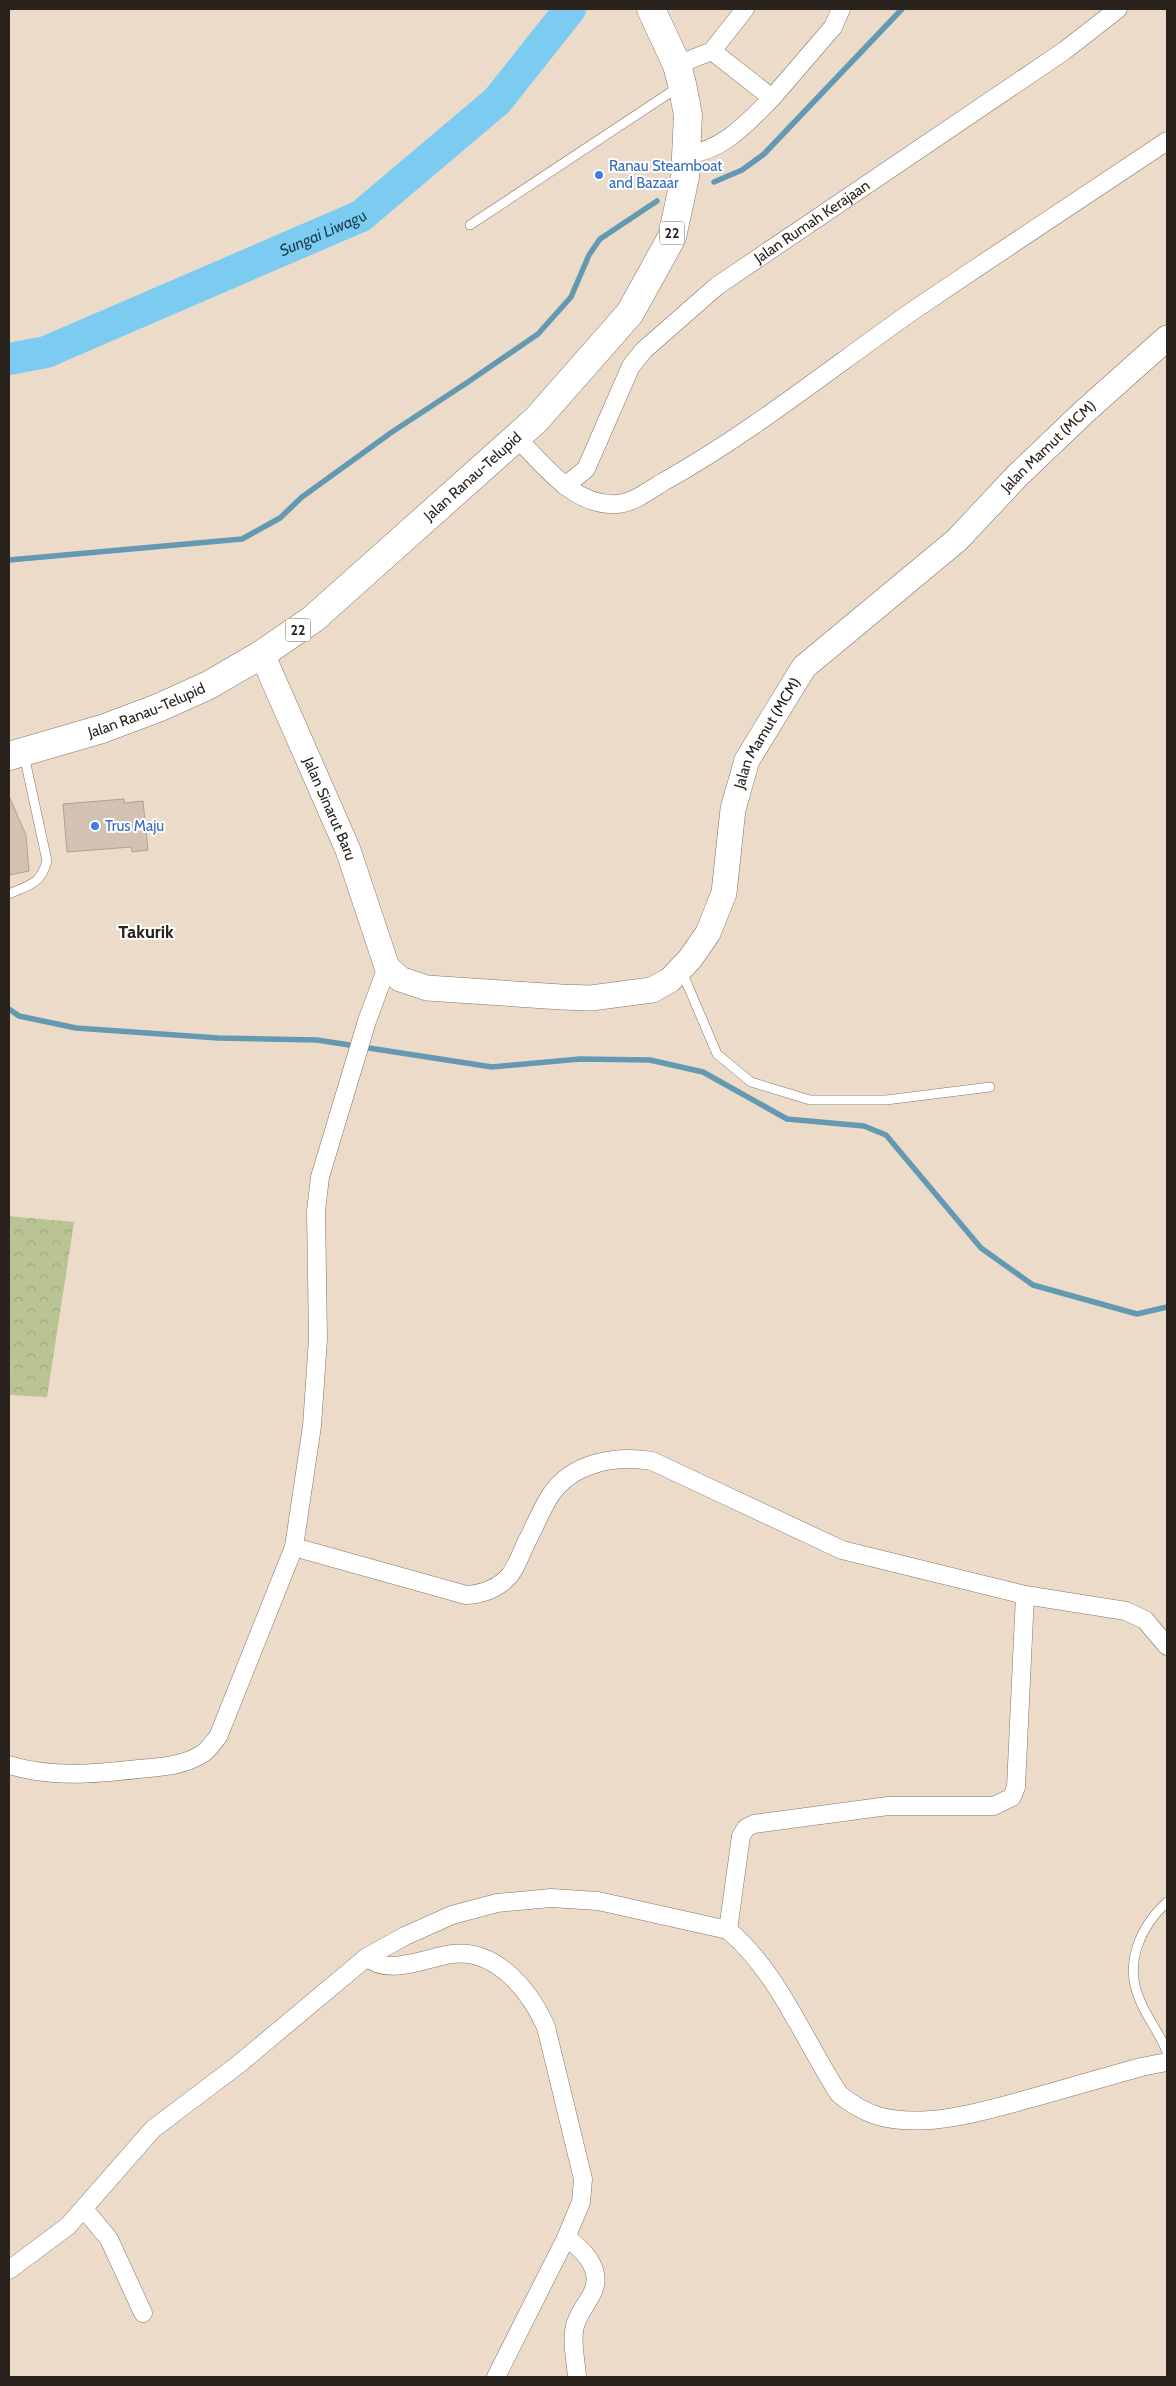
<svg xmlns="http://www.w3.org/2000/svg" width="1176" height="2386" viewBox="0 0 1176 2386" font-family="Cabin,sans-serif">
  <defs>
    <pattern id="park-crowns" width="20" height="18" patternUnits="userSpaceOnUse" patternTransform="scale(1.25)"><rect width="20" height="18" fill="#b9c393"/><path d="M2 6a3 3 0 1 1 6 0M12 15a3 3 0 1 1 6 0" fill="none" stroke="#9fa77e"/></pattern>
  </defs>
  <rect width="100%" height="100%" fill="#eddbca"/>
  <path fill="url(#park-crowns)" d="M 9,1216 L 74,1222 L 47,1397 L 9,1395 Z"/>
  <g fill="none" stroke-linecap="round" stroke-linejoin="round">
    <g stroke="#6399b1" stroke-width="5.5">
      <path d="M 714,182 L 742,170 L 764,154 L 902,9"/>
      <path d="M 9,560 L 242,539 L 280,518 L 302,497 L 392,432 L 468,382 L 538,334 L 571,297 L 589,255 L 600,239 L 657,201"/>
      <path d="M 9,1009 L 19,1016 L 76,1028 L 218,1038 L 317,1040 L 492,1067 L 580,1059 L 650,1060 L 703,1072 L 787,1119 L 864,1126 L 886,1135 L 981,1248 L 1033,1285 L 1137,1314 L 1167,1307"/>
    </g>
    <path stroke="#7bccf0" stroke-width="32" id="s1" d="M 9,359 L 46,352 L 361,216 L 497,101 L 570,9"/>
  </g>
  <g fill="#d3c2b1" stroke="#b1a090">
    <path d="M 9,796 L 26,835 L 29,871 L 9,875 Z"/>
    <path d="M 124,799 L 124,803 L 143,801 L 148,850 L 132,852 L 131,847 L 67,852 L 63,804 Z"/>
  </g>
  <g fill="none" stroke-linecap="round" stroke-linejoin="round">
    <defs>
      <g id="lane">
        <path d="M 470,225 L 680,86"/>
        <path d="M 9,894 C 29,885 41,884 47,861 L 24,755"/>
        <path d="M 682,972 L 717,1054 L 751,1082 L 810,1100 L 886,1100 L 990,1087"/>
        <path d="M 1167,1902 C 1141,1926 1124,1962 1139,1998 C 1146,2017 1160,2033 1167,2052"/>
      </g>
      <g id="street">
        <path d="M 712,51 L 772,98 L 833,27 L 841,9"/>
        <path d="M 677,65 L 712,51 L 745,9"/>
        <path d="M 686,155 C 724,150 746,124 772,98"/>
        <path d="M 516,437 C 544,465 574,507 617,504 C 633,503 650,490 663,482 C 751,433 831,368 914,310 C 998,253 1083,197 1167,141"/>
        <path id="s2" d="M 565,486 L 586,469 L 631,366 L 644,350 L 717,286 L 1064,51 L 1118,9"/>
        <path d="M 294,1547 L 466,1595 C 483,1594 498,1589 510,1575 C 517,1566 522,1551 527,1541 C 535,1526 541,1510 550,1496 C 572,1462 616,1455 652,1461 L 842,1550 L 1025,1595 L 1126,1611 L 1145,1620 L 1167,1646"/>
        <path d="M 9,1765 C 52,1778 95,1774 139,1769 C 161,1767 183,1766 202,1754 C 209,1750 213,1742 218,1737 L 294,1547 L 312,1426 L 318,1339 L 316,1211 L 320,1177 L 367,1021 L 387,967"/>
        <path d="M 728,1930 L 741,1836 L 746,1828 L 754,1824 L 888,1806 L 994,1806 L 1012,1797 L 1016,1787 L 1025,1595"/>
        <path d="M 367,1957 C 388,1977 428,1957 452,1954 C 496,1948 530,1991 546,2027 L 583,2179 L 581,2202 L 566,2238 C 582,2248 601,2267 594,2289 C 589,2303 576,2314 574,2331 C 572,2346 576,2362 577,2377"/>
        <path d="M 84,2209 L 109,2239 L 143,2313"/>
        <path d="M 9,2270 L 68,2226 L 153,2129 L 239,2064 L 367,1957 L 405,1936 L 452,1915 L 497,1903 L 551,1898 L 598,1901 L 728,1930 C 779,1973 803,2039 839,2094 C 850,2103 861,2110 875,2115 C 924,2131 991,2109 1039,2096 C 1073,2086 1107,2077 1141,2067 L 1167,2062"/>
        <path d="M 496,2377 L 566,2238"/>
      </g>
      <g id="secondary">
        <path id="s3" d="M 262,654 L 348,850 L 387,967 L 400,979 L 427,988 L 561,997 L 591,998 L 652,990 L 670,980 L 690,959 L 708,933 L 724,893 L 733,809 L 747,760 L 804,667 L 957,540 L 1017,476 L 1084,412 L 1167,338"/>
      </g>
      <g id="highway">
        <path id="s4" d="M 9,756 L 102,729 L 158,708 L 209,685 L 262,654 L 313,619 L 536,420 L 630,313 L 672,237 L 685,177 L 688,115 L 682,84 L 677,65 L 651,9"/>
      </g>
    </defs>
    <use href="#lane" stroke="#847465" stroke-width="10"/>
    <use href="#street" stroke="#847465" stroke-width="19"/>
    <use href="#secondary" stroke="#847465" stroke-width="26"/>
    <use href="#highway" stroke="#847465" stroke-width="29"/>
    <use href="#lane" stroke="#fff" stroke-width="9"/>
    <use href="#street" stroke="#fff" stroke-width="18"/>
    <use href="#secondary" stroke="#fff" stroke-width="25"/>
    <use href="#highway" stroke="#fff" stroke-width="28"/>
  </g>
  <g fill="#3f7fe0" stroke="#fff" stroke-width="2">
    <circle cx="599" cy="175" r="5"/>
    <circle cx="95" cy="826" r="5"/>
  </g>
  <g text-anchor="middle" stroke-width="4" stroke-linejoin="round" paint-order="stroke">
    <g fill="#fff" stroke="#6a6561" stroke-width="1">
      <rect x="659.5" y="221.5" width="25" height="23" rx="4"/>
      <rect x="285.5" y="618.5" width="25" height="23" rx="4"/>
    </g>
    <g font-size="14" font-weight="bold" fill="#2a231d">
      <text x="672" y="238">22</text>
      <text x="298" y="635">22</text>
    </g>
    <g font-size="15" fill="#366cbe" stroke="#fff" text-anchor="start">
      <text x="609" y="171">Ranau Steamboat<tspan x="609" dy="17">and Bazaar</tspan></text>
      <text x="105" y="831">Trus Maju</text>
    </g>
    <g font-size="15" fill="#2a231d" stroke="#fff">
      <text dy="5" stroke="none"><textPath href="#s2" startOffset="372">Jalan Rumah Kerajaan</textPath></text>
      <text dy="5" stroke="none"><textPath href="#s3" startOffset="1308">Jalan Mamut (MCM)</textPath></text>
      <text dy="5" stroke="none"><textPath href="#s4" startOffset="550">Jalan Ranau-Telupid</textPath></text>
      <text dy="5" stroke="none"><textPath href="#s4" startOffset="145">Jalan Ranau-Telupid</textPath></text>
      <text dy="5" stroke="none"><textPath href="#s3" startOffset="902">Jalan Mamut (MCM)</textPath></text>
      <text dy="5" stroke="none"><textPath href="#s3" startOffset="169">Jalan Sinarut Baru</textPath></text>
    </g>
    <g font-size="16" font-style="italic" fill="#193d4d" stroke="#fff">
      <text dy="6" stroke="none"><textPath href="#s1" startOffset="339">Sungai Liwagu</textPath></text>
    </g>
    <g font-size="18" font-weight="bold" fill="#2a231d" stroke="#fff">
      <text x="146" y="938">Takurik</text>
    </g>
  </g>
  <rect width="1176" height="2386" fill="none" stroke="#2a231d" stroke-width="20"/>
</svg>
